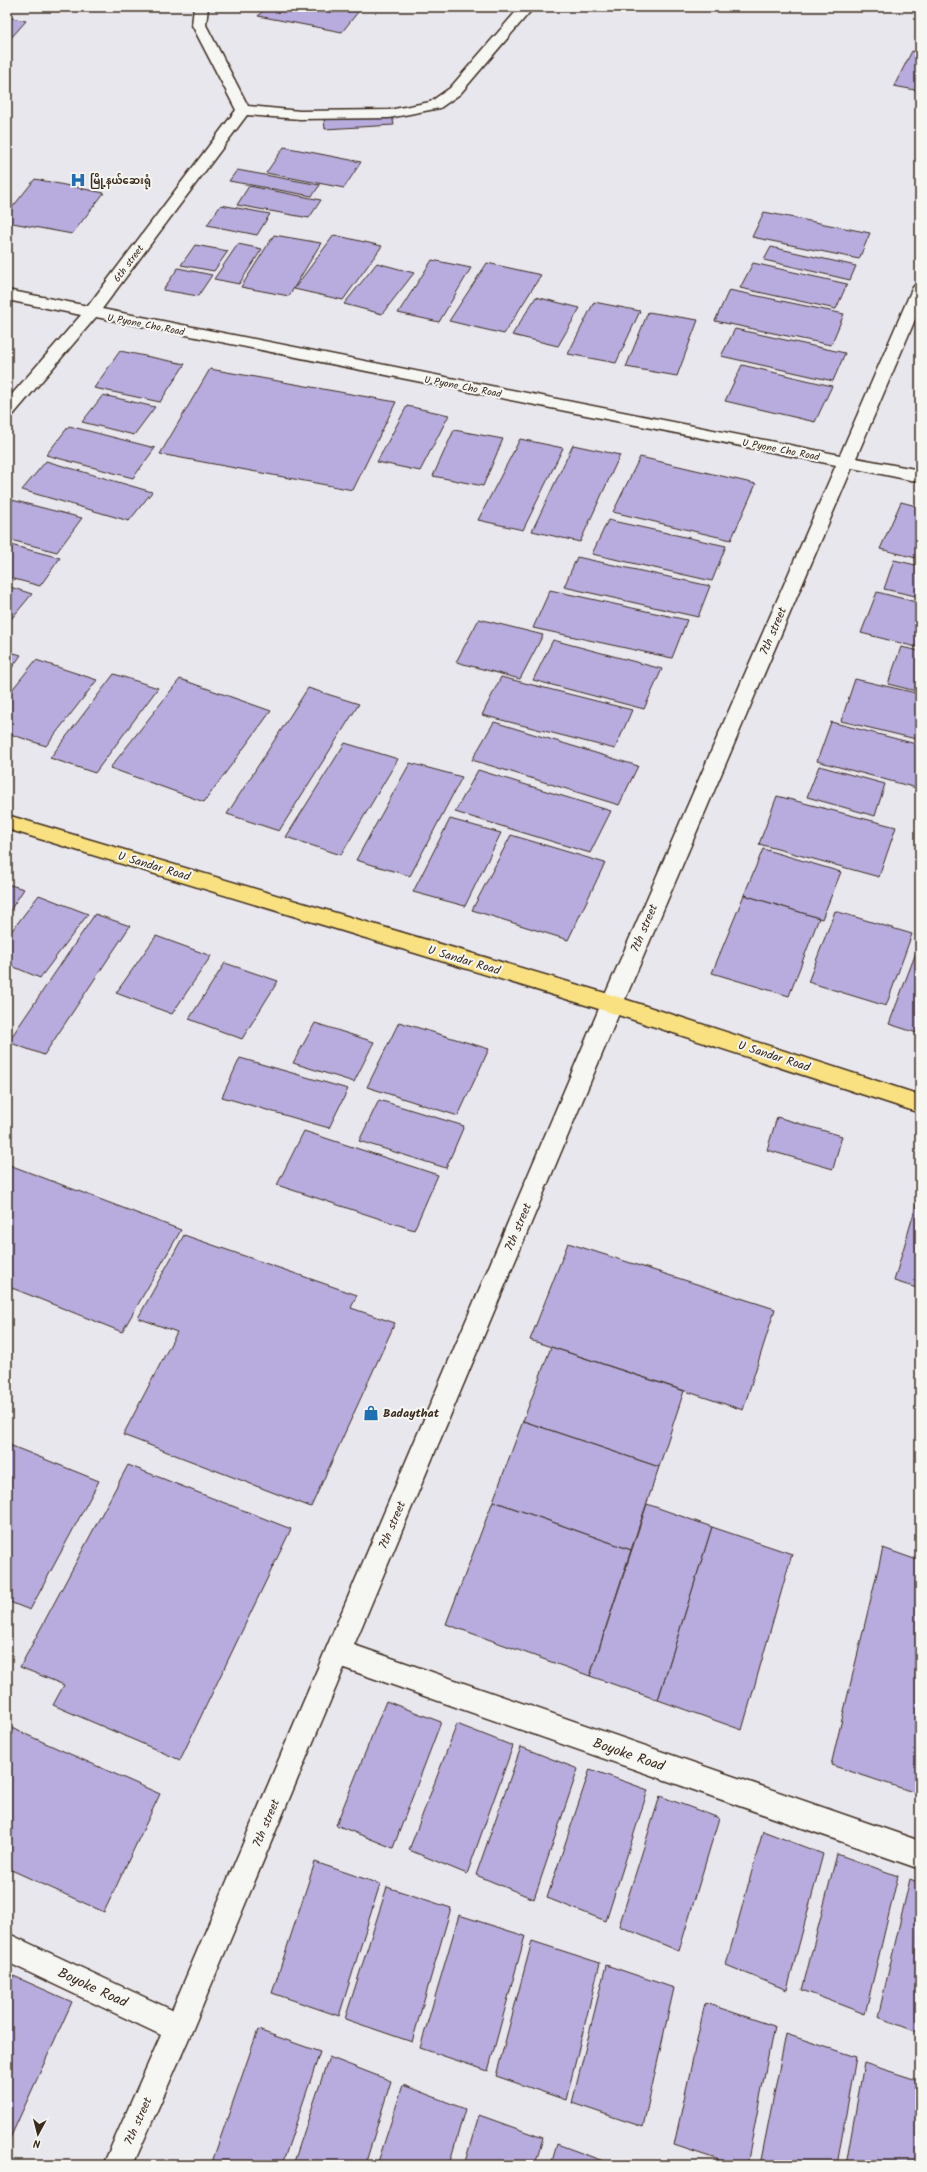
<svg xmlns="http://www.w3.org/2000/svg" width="927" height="2172" viewBox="0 0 927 2172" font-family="Kalam,'Noto Sans Myanmar',sans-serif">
  <rect width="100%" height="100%" fill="#e9e7ee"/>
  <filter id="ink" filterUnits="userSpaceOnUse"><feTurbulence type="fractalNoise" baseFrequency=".025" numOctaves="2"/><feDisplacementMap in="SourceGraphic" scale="8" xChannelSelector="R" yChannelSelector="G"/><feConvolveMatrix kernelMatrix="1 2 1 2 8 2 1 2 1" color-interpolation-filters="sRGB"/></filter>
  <g filter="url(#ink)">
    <g fill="#b7acdd" stroke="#3b2a1e">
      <path d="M 266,7 L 362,7 L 342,32 L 258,16 Z"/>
      <path d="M 905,7 L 920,7 L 920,11 L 904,8 Z"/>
      <path d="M 7,17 L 26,21 L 10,39 L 7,38 Z"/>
      <path d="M 912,51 L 920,53 L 920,91 L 894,86 Z"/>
      <path d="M 392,116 L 394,125 L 325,129 L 324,119 Z"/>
      <path d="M 284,147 L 361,162 L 344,188 L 266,173 Z"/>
      <path d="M 237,170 L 320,185 L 312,196 L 229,181 Z"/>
      <path d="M 35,179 L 104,193 L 72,234 L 7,222 L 7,214 Z"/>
      <path d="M 249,186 L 321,200 L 309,218 L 237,205 Z"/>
      <path d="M 221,205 L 270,214 L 257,235 L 207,225 Z"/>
      <path d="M 764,212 L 870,233 L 859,259 L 752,237 Z"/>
      <path d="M 274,235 L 321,243 L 289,296 L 241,287 Z"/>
      <path d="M 334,235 L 382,246 L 343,300 L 294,289 Z"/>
      <path d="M 238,244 L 262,249 L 239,284 L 214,279 Z"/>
      <path d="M 195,245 L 228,251 L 214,271 L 181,265 Z"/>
      <path d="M 771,247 L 856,266 L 850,280 L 764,260 Z"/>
      <path d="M 432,260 L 471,268 L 439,322 L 398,313 Z"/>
      <path d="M 377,263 L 414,273 L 382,314 L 344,304 Z"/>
      <path d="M 487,263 L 541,275 L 504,334 L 449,321 Z"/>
      <path d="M 753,263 L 847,284 L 836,309 L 740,288 Z"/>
      <path d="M 178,268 L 212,275 L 198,296 L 163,290 Z"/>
      <path d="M 729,290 L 844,314 L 831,345 L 715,321 Z"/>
      <path d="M 536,297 L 580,308 L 558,346 L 512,335 Z"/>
      <path d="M 594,302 L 640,311 L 616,363 L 568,354 Z"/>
      <path d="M 648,312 L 698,320 L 677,376 L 626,367 Z"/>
      <path d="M 735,329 L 845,353 L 833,381 L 721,356 Z"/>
      <path d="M 120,351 L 185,364 L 160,402 L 94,388 Z"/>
      <path d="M 742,365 L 832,386 L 815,422 L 725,401 Z"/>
      <path d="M 210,369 L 396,402 L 353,490 L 160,454 Z"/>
      <path d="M 103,395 L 155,407 L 134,435 L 82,422 Z"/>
      <path d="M 407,406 L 449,415 L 420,471 L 377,462 Z"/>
      <path d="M 69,426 L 155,448 L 133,478 L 46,455 Z"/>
      <path d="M 454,430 L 503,439 L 483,486 L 433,476 Z"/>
      <path d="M 520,439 L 563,448 L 523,530 L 478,520 Z"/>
      <path d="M 573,445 L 620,455 L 580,542 L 532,531 Z"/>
      <path d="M 640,457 L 756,484 L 731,540 L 613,512 Z"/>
      <path d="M 46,461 L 152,492 L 129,521 L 22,490 Z"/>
      <path d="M 12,500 L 82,518 L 57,552 L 7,539 L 7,506 Z"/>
      <path d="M 901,502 L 920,507 L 920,559 L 880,549 Z"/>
      <path d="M 608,520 L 726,546 L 712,581 L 592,554 Z"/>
      <path d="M 7,544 L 60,558 L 40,586 L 7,577 Z"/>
      <path d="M 577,557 L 710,586 L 698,617 L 564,587 Z"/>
      <path d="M 894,560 L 920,566 L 920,597 L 884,589 Z"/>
      <path d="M 7,586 L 32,594 L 7,624 Z"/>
      <path d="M 550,590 L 687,620 L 672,658 L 533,628 Z"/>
      <path d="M 877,592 L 920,603 L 920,648 L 861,633 Z"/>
      <path d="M 479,619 L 543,635 L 520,679 L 456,662 Z"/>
      <path d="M 553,640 L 662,669 L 644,709 L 533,680 Z"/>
      <path d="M 901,647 L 920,651 L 920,692 L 888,684 Z"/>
      <path d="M 7,651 L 21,655 L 7,675 Z"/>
      <path d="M 36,660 L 97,680 L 46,746 L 7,733 L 7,696 Z"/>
      <path d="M 114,674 L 158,688 L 95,773 L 50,758 Z"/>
      <path d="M 501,677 L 632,710 L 615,749 L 482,715 Z"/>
      <path d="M 180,679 L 271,711 L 204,802 L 110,768 Z"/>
      <path d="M 855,679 L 920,694 L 920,740 L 841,721 Z"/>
      <path d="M 308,688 L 359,704 L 279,831 L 227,814 Z"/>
      <path d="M 494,722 L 638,766 L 619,805 L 472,760 Z"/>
      <path d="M 831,722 L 920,745 L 920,789 L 817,761 Z"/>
      <path d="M 345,743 L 398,759 L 341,855 L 286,837 Z"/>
      <path d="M 410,763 L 462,777 L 410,876 L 356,860 Z"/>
      <path d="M 819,766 L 885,784 L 875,816 L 807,797 Z"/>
      <path d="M 478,770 L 611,811 L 590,853 L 455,812 Z"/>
      <path d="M 777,796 L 896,827 L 879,877 L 759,844 Z"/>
      <path d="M 450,819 L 501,833 L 465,906 L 413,892 Z"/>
      <path d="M 511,835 L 605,863 L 568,940 L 472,910 Z"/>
      <path d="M 763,849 L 841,872 L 822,919 L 744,895 Z"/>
      <path d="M 7,884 L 24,889 L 7,915 Z"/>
      <path d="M 39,895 L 88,914 L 40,978 L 7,964 L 7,937 Z"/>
      <path d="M 744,895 L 819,918 L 789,996 L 712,973 Z"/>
      <path d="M 835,911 L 912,934 L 886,1006 L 808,982 Z"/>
      <path d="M 95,914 L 130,926 L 44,1055 L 8,1042 Z"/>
      <path d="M 156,936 L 211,956 L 172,1014 L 116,993 Z"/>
      <path d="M 920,942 L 920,1034 L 889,1024 Z"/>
      <path d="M 225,963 L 278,981 L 242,1039 L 189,1019 Z"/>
      <path d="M 399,1022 L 489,1049 L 458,1116 L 367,1087 Z"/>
      <path d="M 315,1023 L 374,1042 L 354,1082 L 293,1063 Z"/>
      <path d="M 240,1058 L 348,1089 L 329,1128 L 222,1097 Z"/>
      <path d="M 379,1100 L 464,1126 L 446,1168 L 359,1141 Z"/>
      <path d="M 777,1117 L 842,1136 L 833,1169 L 767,1150 Z"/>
      <path d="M 304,1131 L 438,1175 L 414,1230 L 277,1185 Z"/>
      <path d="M 7,1164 L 181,1230 L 122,1332 L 7,1286 Z"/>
      <path d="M 920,1192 L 920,1289 L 894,1281 Z"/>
      <path d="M 184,1235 L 357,1295 L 351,1308 L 395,1323 L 311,1507 L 123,1435 L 177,1332 L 138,1318 Z"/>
      <path d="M 568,1243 L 775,1309 L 743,1410 L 530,1340 Z"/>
      <path d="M 551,1347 L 684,1391 L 659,1467 L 523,1421 Z"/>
      <path d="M 523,1421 L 659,1467 L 631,1550 L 493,1501 Z"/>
      <path d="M 7,1444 L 99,1481 L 30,1610 L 7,1601 Z"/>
      <path d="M 128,1465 L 291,1529 L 180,1760 L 53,1705 L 64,1685 L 20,1667 Z"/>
      <path d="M 493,1501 L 631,1550 L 590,1676 L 446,1624 Z"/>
      <path d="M 647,1504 L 712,1527 L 658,1700 L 590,1676 Z"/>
      <path d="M 712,1527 L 792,1554 L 742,1730 L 658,1700 Z"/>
      <path d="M 883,1548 L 920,1561 L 920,1774 L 916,1793 L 831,1765 Z"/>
      <path d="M 386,1701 L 441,1722 L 393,1848 L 336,1825 Z"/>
      <path d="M 457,1724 L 513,1746 L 467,1874 L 409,1850 Z"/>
      <path d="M 7,1726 L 160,1794 L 104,1912 L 7,1868 Z"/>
      <path d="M 521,1747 L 578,1769 L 534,1899 L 476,1875 Z"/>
      <path d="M 590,1769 L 648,1790 L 606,1921 L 547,1898 Z"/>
      <path d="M 920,1774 L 920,1795 L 916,1793 Z"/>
      <path d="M 660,1796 L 719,1818 L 679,1951 L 619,1926 Z"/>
      <path d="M 763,1831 L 823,1854 L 787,1990 L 726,1965 Z"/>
      <path d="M 837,1854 L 898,1876 L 865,2014 L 802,1990 Z"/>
      <path d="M 315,1862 L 380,1884 L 339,2016 L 272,1993 Z"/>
      <path d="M 910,1879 L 920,1883 L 920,2033 L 878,2017 Z"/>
      <path d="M 387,1887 L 451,1908 L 412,2042 L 345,2019 Z"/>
      <path d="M 459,1915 L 525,1936 L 488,2071 L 420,2048 Z"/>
      <path d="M 532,1941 L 600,1963 L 566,2100 L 496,2076 Z"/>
      <path d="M 606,1965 L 674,1988 L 643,2127 L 572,2103 Z"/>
      <path d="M 7,1973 L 72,2002 L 7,2145 Z"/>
      <path d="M 705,2003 L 774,2026 L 747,2165 L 734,2165 L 674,2145 Z"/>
      <path d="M 258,2030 L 320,2052 L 282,2165 L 211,2165 Z"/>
      <path d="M 786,2034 L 856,2057 L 837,2165 L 760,2165 Z"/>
      <path d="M 329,2057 L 391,2081 L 365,2165 L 293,2165 Z"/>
      <path d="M 864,2063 L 920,2081 L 920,2165 L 846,2165 Z"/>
      <path d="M 403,2085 L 465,2109 L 449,2165 L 377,2165 Z"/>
      <path d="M 479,2115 L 543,2138 L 535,2165 L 464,2165 Z"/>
      <path d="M 557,2144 L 614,2165 L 551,2165 Z"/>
    </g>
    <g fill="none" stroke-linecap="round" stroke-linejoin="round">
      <defs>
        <path id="street" d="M 194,7 L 208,7 L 206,25 L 248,106 L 300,111 L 389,110 L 430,102 L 450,88 L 520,7 L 534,7 L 460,94 L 440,108 L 389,118 L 300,119 L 247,115 L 102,309 L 840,455 L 912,289 L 914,286 L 920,284 L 920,308 L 856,458 L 920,470 L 920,482 L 852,468 L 623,1004 L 354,1645 L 920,1841 L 920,1869 L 344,1668 L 189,2038 L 133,2165 L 103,2165 L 161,2035 L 7,1962 L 7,1933 L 172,2010 L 601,1004 L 836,465 L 96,317 L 13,415 L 7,416 L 7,400 L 81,315 L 7,300 L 7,290 L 88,306 L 236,110 L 192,25 Z"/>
        <path id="primary" d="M 7,815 L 612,995 L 920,1095 L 920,1113 L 612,1013 L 7,829 Z"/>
      </defs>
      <use href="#street" stroke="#3b2a1e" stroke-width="3"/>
      <use href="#primary" stroke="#3b2a1e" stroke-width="3"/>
      <use href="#street" fill="#f6f6f2" fill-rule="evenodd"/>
      <use href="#primary" fill="#f9e181" fill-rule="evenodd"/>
    </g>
  </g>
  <defs>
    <symbol id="hospital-bare" viewBox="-9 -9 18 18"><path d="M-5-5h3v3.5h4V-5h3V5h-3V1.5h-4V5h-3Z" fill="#1f6fb2" stroke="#f6f6f2" stroke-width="2.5" paint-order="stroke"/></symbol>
    <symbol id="shop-bare" viewBox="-9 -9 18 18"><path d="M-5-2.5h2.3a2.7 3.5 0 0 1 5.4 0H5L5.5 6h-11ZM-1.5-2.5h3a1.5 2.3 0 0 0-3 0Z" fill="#1f6fb2" stroke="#f6f6f2" stroke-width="2.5" paint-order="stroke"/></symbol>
  </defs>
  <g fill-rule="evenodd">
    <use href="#hospital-bare" x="67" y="169" width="22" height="22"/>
    <use href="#shop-bare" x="360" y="1402" width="22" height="22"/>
  </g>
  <g text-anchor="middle" stroke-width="4" stroke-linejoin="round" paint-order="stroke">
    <g font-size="10" font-weight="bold" fill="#3b2a1e" stroke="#f6f6f2" text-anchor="start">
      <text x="90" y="184">မြို့နယ်ဆေးရုံ</text>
    </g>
    <g font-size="10" fill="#3b2a1e" stroke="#f6f6f2">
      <text transform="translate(128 263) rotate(-53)" y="4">6th street</text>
      <text transform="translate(146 324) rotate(11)" y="4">U Pyone Cho Road</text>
      <text transform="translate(463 386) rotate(11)" y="4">U Pyone Cho Road</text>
      <text transform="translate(781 449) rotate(11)" y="4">U Pyone Cho Road</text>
    </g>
    <g font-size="12" fill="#3b2a1e" stroke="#f6f6f2">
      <text transform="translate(773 631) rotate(-67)" y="4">7th street</text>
      <text transform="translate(154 866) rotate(17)" y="4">U Sandar Road</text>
      <text transform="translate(644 928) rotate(-67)" y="4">7th street</text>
      <text transform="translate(464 960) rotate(17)" y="4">U Sandar Road</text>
      <text transform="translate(774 1056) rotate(18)" y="4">U Sandar Road</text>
      <text transform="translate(518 1227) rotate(-67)" y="4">7th street</text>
      <text transform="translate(392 1525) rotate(-67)" y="4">7th street</text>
      <text transform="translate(266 1823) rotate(-67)" y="4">7th street</text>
      <text transform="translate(138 2121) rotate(-66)" y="4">7th street</text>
    </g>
    <g font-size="12" font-weight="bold" fill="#3b2a1e" stroke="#f6f6f2" text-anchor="start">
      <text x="383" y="1417">Badaythat</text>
    </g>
    <g font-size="14" fill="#3b2a1e" stroke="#f6f6f2">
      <text transform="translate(629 1754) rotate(19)" y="5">Boyoke Road</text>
      <text transform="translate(93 1987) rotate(25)" y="5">Boyoke Road</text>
    </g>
  </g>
  <rect width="927" height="2172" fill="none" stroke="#f6f6f2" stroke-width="24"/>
  <rect x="12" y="12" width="903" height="2148" fill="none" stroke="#3b2a1e" stroke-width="1.5" filter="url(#ink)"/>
  <g transform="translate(38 2134) rotate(187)" stroke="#f6f6f2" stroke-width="3" paint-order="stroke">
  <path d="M0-3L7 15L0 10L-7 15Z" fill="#3b2a1e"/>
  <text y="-6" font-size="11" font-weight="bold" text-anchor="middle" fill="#3b2a1e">N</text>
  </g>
</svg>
